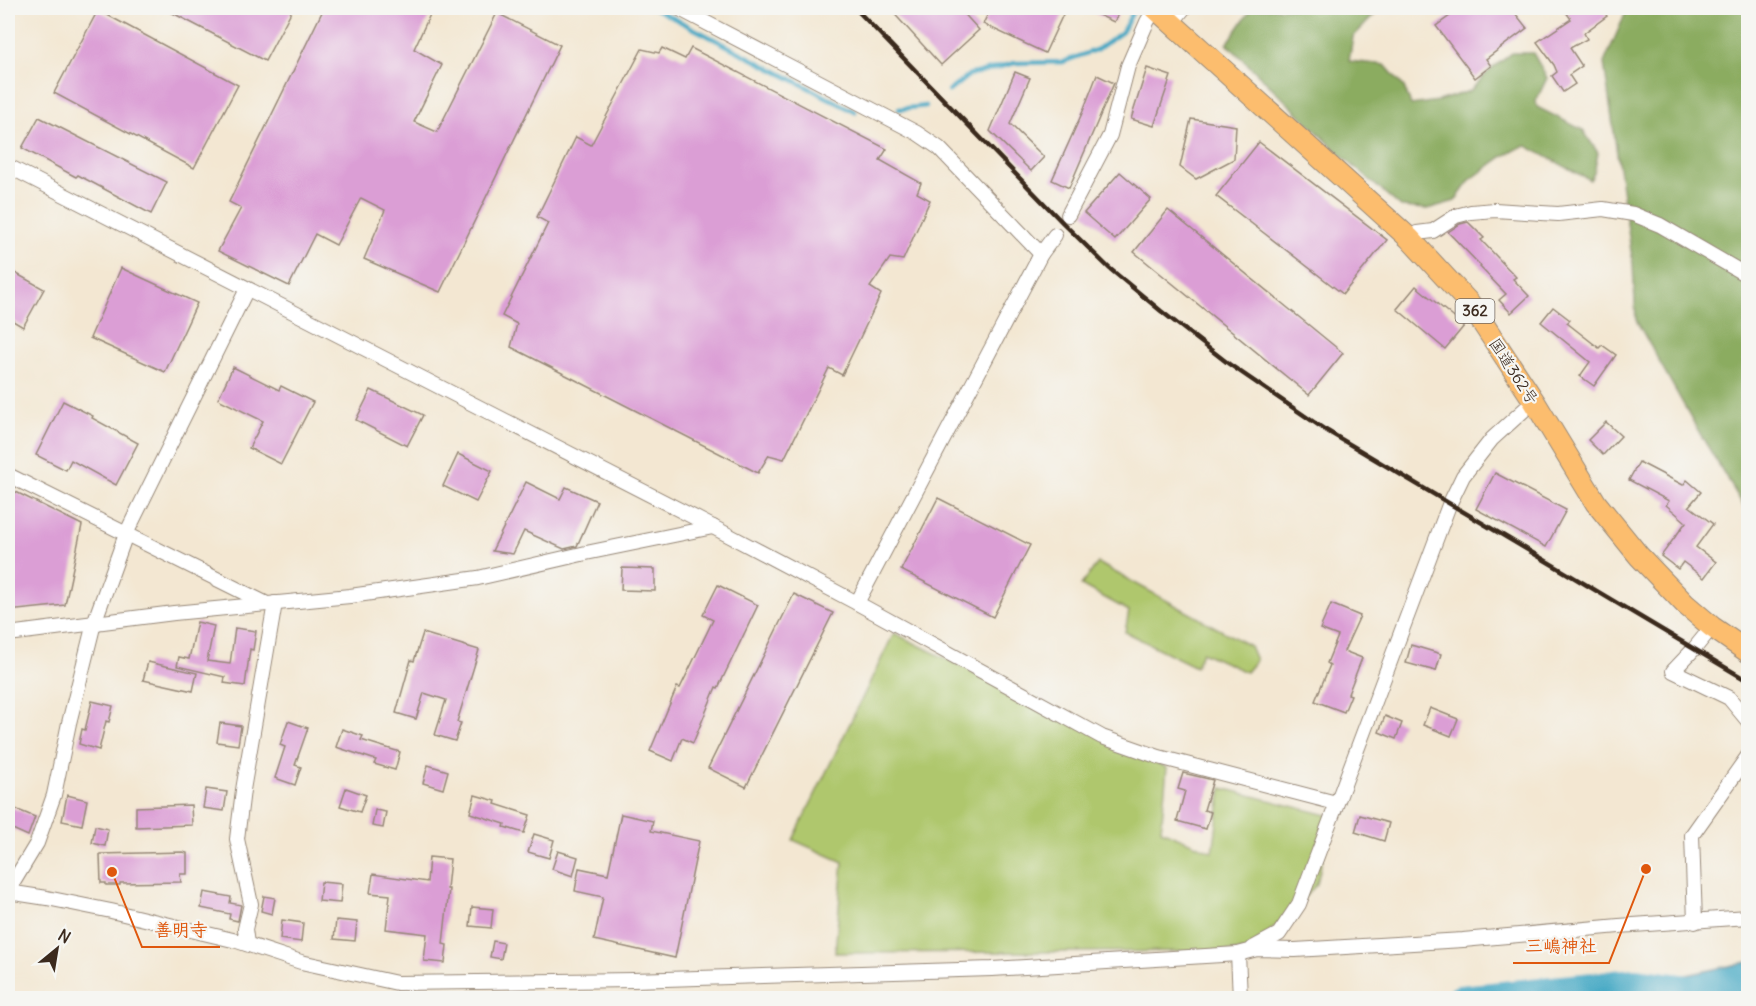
<svg xmlns="http://www.w3.org/2000/svg" width="1756" height="1006" viewBox="0 0 1756 1006" font-family="Delius,'Klee One',sans-serif">
  <rect width="100%" height="100%" fill="#f6f6f2"/>
  <filter id="ink" filterUnits="userSpaceOnUse"><feTurbulence type="fractalNoise" baseFrequency=".0167" numOctaves="2"/><feDisplacementMap in="SourceGraphic" scale="12" xChannelSelector="R" yChannelSelector="G"/><feConvolveMatrix kernelMatrix="1 2 1 2 8 2 1 2 1" color-interpolation-filters="sRGB"/></filter>
  <filter id="wash" filterUnits="userSpaceOnUse"><feTurbulence type="fractalNoise" baseFrequency=".008" numOctaves="4" result="noise"/><feDisplacementMap in="SourceGraphic" scale="24" xChannelSelector="R" yChannelSelector="G"/><feGaussianBlur stdDeviation="1.35" result="paint"/><feColorMatrix in="noise" values="0 0 0 0 0 0 0 0 0 0 0 0 0 0 0 0 0 1.4 0 .05"/><feComposite in="paint" operator="in"/></filter>
  <g filter="url(#wash)">
    <rect width="100%" height="100%" fill="#f3e7d2"/>
    <g fill="#afc76d" stroke="#757846" stroke-width="1.5">
      <path d="M 1098,563 L 1250,646 L 1256,660 L 1246,672 L 1202,652 L 1196,667 L 1125,632 L 1129,611 L 1081,585 Z"/>
      <path d="M 894,633 L 1167,768 L 1161,830 L 1213,852 L 1222,788 L 1331,816 L 1317,884 L 1280,923 L 1245,951 L 835,953 L 843,862 L 793,840 Z"/>
    </g>
    <g fill="#8bac60" stroke="#636b3f" stroke-width="1.5">
      <path d="M 1252,8 L 1381,8 L 1353,37 L 1349,61 L 1385,65 L 1404,87 L 1411,105 L 1438,101 L 1470,91 L 1489,71 L 1512,53 L 1533,53 L 1547,78 L 1536,101 L 1537,107 L 1583,130 L 1598,153 L 1594,173 L 1590,180 L 1525,145 L 1502,157 L 1470,180 L 1455,201 L 1427,209 L 1401,207 L 1343,157 L 1227,44 Z"/>
      <path d="M 1624,8 L 1748,8 L 1748,513 L 1699,432 L 1636,320 L 1633,265 L 1604,63 L 1626,12 Z"/>
    </g>
    <path fill="#45a8c4" stroke="#406971" stroke-width="1.5" d="M 1748,962 L 1748,998 L 1645,998 L 1635,986 Z"/>
    <g fill="none" stroke-linecap="round" stroke-linejoin="round">
      <g stroke="#45a8c4" stroke-width="4.5">
        <path d="M 654,8 L 855,112"/>
        <path d="M 949,91 L 969,75 L 1015,63 L 1063,62 L 1098,49 L 1122,32 L 1135,8"/>
        <path d="M 899,109 L 926,106"/>
      </g>
      <path stroke="#45a8c4" stroke-width="26" d="M 1460,998 L 1635,981 L 1748,996"/>
    </g>
    <g id="blocks">
      <g fill="#db9ed5">
        <path d="M 163,8 L 293,8 L 265,61 Z"/>
        <path d="M 324,8 L 433,8 L 414,49 L 442,65 L 414,122 L 437,132 L 497,13 L 560,45 L 440,292 L 364,259 L 385,210 L 361,198 L 336,245 L 315,234 L 289,286 L 218,251 L 241,208 L 229,202 Z"/>
        <path d="M 889,8 L 959,8 L 979,30 L 941,65 Z"/>
        <path d="M 991,8 L 1066,8 L 1045,53 L 983,24 Z"/>
        <path d="M 1083,8 L 1121,8 L 1114,22 Z"/>
        <path d="M 1461,8 L 1511,8 L 1527,28 L 1486,59 L 1491,66 L 1475,78 L 1436,26 Z"/>
        <path d="M 1563,8 L 1601,8 L 1607,16 L 1584,33 L 1587,39 L 1570,48 L 1582,66 L 1569,75 L 1575,84 L 1563,92 L 1552,76 L 1557,72 L 1554,65 L 1537,42 L 1571,19 Z"/>
        <path d="M 98,10 L 238,85 L 194,168 L 54,93 Z"/>
        <path d="M 662,48 L 685,59 L 691,48 L 887,149 L 880,160 L 921,183 L 917,193 L 930,200 L 903,260 L 890,258 L 870,287 L 881,294 L 842,375 L 829,368 L 784,459 L 769,455 L 758,473 L 511,347 L 517,324 L 502,316 L 548,223 L 537,217 L 576,137 L 591,145 L 642,49 L 659,53 Z"/>
        <path d="M 1147,68 L 1171,76 L 1154,126 L 1131,119 Z"/>
        <path d="M 1015,72 L 1030,78 L 1010,124 L 1044,157 L 1031,171 L 990,131 Z"/>
        <path d="M 1097,75 L 1114,83 L 1069,188 L 1052,180 L 1083,111 Z"/>
        <path d="M 39,117 L 167,182 L 151,214 L 78,175 L 76,177 L 22,148 Z"/>
        <path d="M 1191,119 L 1236,126 L 1234,159 L 1196,179 L 1180,167 Z"/>
        <path d="M 1259,142 L 1387,240 L 1343,294 L 1216,196 Z"/>
        <path d="M 1120,172 L 1151,199 L 1115,240 L 1084,213 Z"/>
        <path d="M 1168,210 L 1343,353 L 1309,395 L 1134,252 Z"/>
        <path d="M 1468,222 L 1484,238 L 1481,240 L 1516,277 L 1513,279 L 1529,296 L 1511,313 L 1499,300 L 1506,294 L 1480,267 L 1481,266 L 1448,232 L 1460,224 Z"/>
        <path d="M 121,268 L 197,303 L 165,372 L 90,338 Z"/>
        <path d="M 8,269 L 44,289 L 23,327 L 8,318 Z"/>
        <path d="M 1416,286 L 1464,326 L 1445,349 L 1397,309 Z"/>
        <path d="M 1553,307 L 1570,320 L 1567,323 L 1599,348 L 1602,345 L 1616,355 L 1594,386 L 1580,376 L 1590,362 L 1541,322 Z"/>
        <path d="M 233,367 L 279,390 L 281,386 L 313,402 L 281,464 L 249,448 L 263,421 L 218,399 Z"/>
        <path d="M 371,390 L 423,415 L 407,446 L 356,420 Z"/>
        <path d="M 63,401 L 93,416 L 92,418 L 138,443 L 116,485 L 71,460 L 66,470 L 36,455 Z"/>
        <path d="M 1606,422 L 1621,436 L 1603,455 L 1588,440 Z"/>
        <path d="M 458,454 L 492,471 L 476,502 L 443,486 Z"/>
        <path d="M 1639,462 L 1683,485 L 1687,480 L 1701,492 L 1689,506 L 1713,524 L 1696,547 L 1716,562 L 1704,578 L 1683,562 L 1678,569 L 1661,556 L 1686,522 L 1666,505 L 1669,501 L 1629,480 Z"/>
        <path d="M 1495,473 L 1566,510 L 1546,547 L 1476,509 Z"/>
        <path d="M 526,482 L 560,499 L 566,487 L 597,501 L 577,546 L 564,549 L 524,531 L 513,554 L 492,551 Z"/>
        <path d="M 8,488 L 82,525 L 65,605 L 8,611 Z"/>
        <path d="M 938,498 L 1030,545 L 993,617 L 901,570 Z"/>
        <path d="M 622,568 L 655,569 L 655,591 L 621,590 Z"/>
        <path d="M 718,585 L 758,605 L 718,688 L 716,687 L 693,743 L 682,738 L 673,761 L 650,751 L 677,687 L 680,688 L 713,620 L 703,615 Z"/>
        <path d="M 794,594 L 833,613 L 746,787 L 708,768 Z"/>
        <path d="M 1331,604 L 1360,616 L 1344,651 L 1362,658 L 1348,694 L 1351,695 L 1344,712 L 1315,701 L 1330,665 L 1327,663 L 1338,636 L 1320,629 Z"/>
        <path d="M 197,622 L 214,626 L 207,661 L 230,664 L 235,628 L 256,631 L 253,650 L 250,649 L 245,686 L 224,683 L 225,677 L 177,666 L 179,657 L 189,659 Z"/>
        <path d="M 423,633 L 479,650 L 457,722 L 461,723 L 455,741 L 435,735 L 446,700 L 424,693 L 416,719 L 396,713 L 411,660 L 414,661 Z"/>
        <path d="M 1411,645 L 1441,654 L 1436,671 L 1406,663 Z"/>
        <path d="M 148,662 L 197,673 L 193,691 L 143,680 Z"/>
        <path d="M 92,701 L 113,706 L 109,722 L 106,721 L 99,750 L 79,744 L 82,729 L 85,730 Z"/>
        <path d="M 1430,708 L 1458,719 L 1451,736 L 1423,725 Z"/>
        <path d="M 1385,716 L 1402,723 L 1396,739 L 1379,732 Z"/>
        <path d="M 288,721 L 308,728 L 295,765 L 301,767 L 295,785 L 275,778 L 285,747 L 280,745 Z"/>
        <path d="M 220,723 L 241,726 L 238,745 L 217,742 Z"/>
        <path d="M 342,729 L 363,736 L 361,740 L 400,752 L 395,770 L 374,764 L 376,760 L 336,747 Z"/>
        <path d="M 428,765 L 448,771 L 443,789 L 423,783 Z"/>
        <path d="M 1183,773 L 1213,780 L 1204,810 L 1211,812 L 1206,829 L 1177,821 L 1185,791 L 1178,789 Z"/>
        <path d="M 346,788 L 366,795 L 360,812 L 340,806 Z"/>
        <path d="M 206,789 L 227,792 L 224,811 L 203,808 Z"/>
        <path d="M 67,795 L 87,800 L 82,825 L 62,821 Z"/>
        <path d="M 475,795 L 496,801 L 495,804 L 530,815 L 524,833 L 504,827 L 505,824 L 470,813 Z"/>
        <path d="M 191,805 L 192,825 L 136,827 L 136,807 Z"/>
        <path d="M 8,806 L 35,817 L 28,836 L 8,827 Z"/>
        <path d="M 375,810 L 386,812 L 383,828 L 372,826 Z"/>
        <path d="M 621,814 L 653,821 L 651,831 L 699,841 L 675,958 L 594,940 L 603,897 L 575,891 L 579,868 L 608,874 Z"/>
        <path d="M 1360,815 L 1389,823 L 1384,841 L 1355,832 Z"/>
        <path d="M 95,826 L 108,829 L 105,846 L 92,843 Z"/>
        <path d="M 534,834 L 554,840 L 549,858 L 528,852 Z"/>
        <path d="M 558,851 L 578,857 L 573,876 L 552,869 Z"/>
        <path d="M 183,852 L 187,853 L 187,874 L 180,874 L 181,882 L 120,883 L 120,885 L 106,885 L 106,883 L 101,883 L 100,854 Z"/>
        <path d="M 429,857 L 450,859 L 447,889 L 449,889 L 443,944 L 447,945 L 445,963 L 424,961 L 427,934 L 386,929 L 390,895 L 370,893 L 373,874 L 427,882 Z"/>
        <path d="M 321,882 L 342,884 L 340,903 L 319,901 Z"/>
        <path d="M 204,892 L 231,897 L 230,903 L 241,905 L 238,921 L 229,919 L 230,914 L 201,908 Z"/>
        <path d="M 264,896 L 275,898 L 272,914 L 261,911 Z"/>
        <path d="M 472,907 L 493,909 L 491,928 L 470,926 Z"/>
        <path d="M 282,920 L 303,923 L 301,942 L 280,939 Z"/>
        <path d="M 336,920 L 357,922 L 355,941 L 334,939 Z"/>
        <path d="M 493,941 L 504,943 L 501,959 L 490,957 Z"/>
      </g>
    </g>
  </g>
  <g filter="url(#ink)">
    <use href="#blocks" fill-opacity="0" stroke="#978878" stroke-width="1.5"/>
    <g fill="none" stroke-linecap="round" stroke-linejoin="round">
      <defs>
        <g id="minor">
          <path d="M 678,8 L 917,133 L 939,148 L 1041,254"/>
          <path d="M 1171,24 L 1184,8"/>
          <path d="M 8,166 L 713,527 L 857,603 L 1102,737 L 1159,757 L 1336,803"/>
          <path d="M 1068,215 L 1110,135 L 1128,66 L 1147,22 L 1155,8"/>
          <path d="M 1409,238 L 1417,233 L 1433,231 L 1456,216 L 1471,212 L 1495,210 L 1558,214 L 1603,209 L 1633,214 L 1660,225 L 1748,276"/>
          <path d="M 8,475 L 265,603"/>
          <path d="M 857,603 L 1041,254 L 1055,235"/>
          <path d="M 1712,627 L 1694,649 L 1673,671 L 1729,698 L 1748,721"/>
          <path d="M 8,634 L 174,613 L 350,596 L 478,578 L 586,553 L 713,527"/>
          <path d="M 8,891 L 37,843 L 54,795 L 69,723 L 94,623 L 126,534 L 247,289"/>
          <path d="M 8,892 L 47,898 L 111,911 L 237,941 L 301,962 L 397,983 L 633,980 L 992,969 L 1238,954 L 1257,949 L 1295,950 L 1463,940 L 1619,926 L 1748,917"/>
          <path d="M 1695,922 L 1692,835 L 1748,756"/>
          <path d="M 247,944 L 245,929 L 251,904 L 237,839 L 243,790 L 275,603"/>
          <path d="M 1253,948 L 1279,934 L 1299,904 L 1449,505 L 1463,476 L 1492,439 L 1534,401"/>
          <path d="M 1238,954 L 1240,998"/>
        </g>
        <path id="highway" d="M 1155,8 L 1409,238 L 1470,304 L 1534,401 L 1596,503 L 1639,556 L 1685,604 L 1712,627 L 1748,652"/>
      </defs>
      <use href="#minor" stroke="#978878" stroke-width="16"/>
      <use href="#highway" stroke="#978878" stroke-width="23"/>
      <use href="#minor" stroke="#fff" stroke-width="14"/>
      <use href="#highway" stroke="#fcbd6e" stroke-width="21"/>
      <path stroke="#3b2a1e" stroke-width="4.5" d="M 855,8 L 1063,223 L 1109,268 L 1161,311 L 1229,364 L 1324,429 L 1748,681"/>
    </g>
  </g>
  <g text-anchor="middle" stroke-width="4.5" stroke-linejoin="round" paint-order="stroke">
    <rect fill="#f6f6f2" stroke="#73675e" stroke-width="1.5" x="1455.5" y="299" width="39" height="24" rx="4.5"/>
    <g font-size="15" font-weight="bold" fill="#3b2a1e">
      <text x="1475" y="316">362</text>
    </g>
    <g font-size="16" fill="#3b2a1e" stroke="#f6f6f2">
      <text transform="translate(1514 371) rotate(57)" y="6">国道362号</text>
    </g>
  </g>
  <path fill="none" stroke="#df570d" stroke-width="2" d="M112 872L142 947H220M1646 869L1609 963H1513"/>
  <g fill="#df570d" stroke="#f6f6f2" stroke-width="2">
    <circle cx="112" cy="872" r="6"/>
    <circle cx="1646" cy="869" r="6"/>
  </g>
  <g font-size="18" text-anchor="middle" font-weight="bold" fill="#df570d" stroke="#f6f6f2" stroke-width="4.5" stroke-linejoin="round" paint-order="stroke">
    <text x="181" y="936">善明寺</text>
    <text x="1561" y="952">三嶋神社</text>
  </g>
  <rect width="1756" height="1006" fill="none" stroke="#f6f6f2" stroke-width="30"/>
  <g transform="translate(57 949) rotate(30)" stroke="#f6f6f2" stroke-width="4.5" paint-order="stroke">
  <path d="M0-4.5L10 22L0 15L-10 22Z" fill="#3b2a1e"/>
  <text y="-9" font-size="16" font-weight="bold" text-anchor="middle" fill="#3b2a1e">N</text>
  </g>
</svg>
